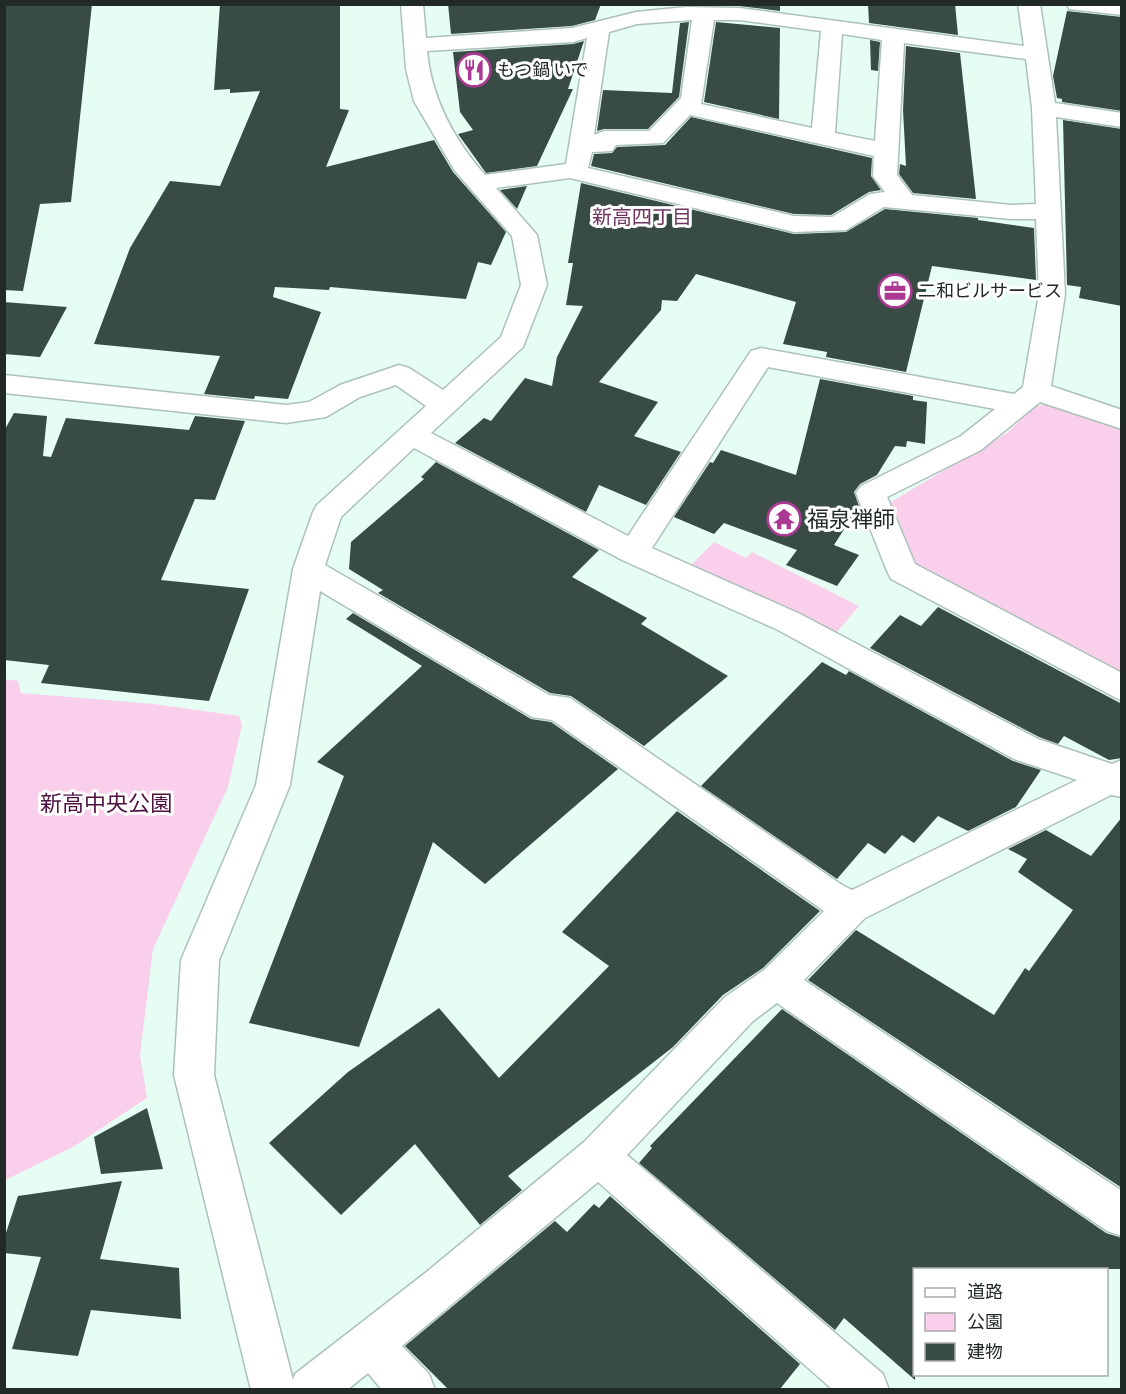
<svg xmlns="http://www.w3.org/2000/svg" width="1126" height="1394" viewBox="0 0 1126 1394" font-family="'Sofia Sans Condensed','Noto Sans JP',sans-serif">
  <rect width="100%" height="100%" fill="#e6fdf4"/>
  <g fill="#f9cfec">
    <path d="M 1052,404 L 1121,429 L 1121,677 L 913,563 L 884,506 L 1007,433 L 1035,406 Z"/>
    <path d="M 714,542 L 746,558 L 752,552 L 859,606 L 833,637 L 692,564 Z"/>
    <path d="M 5,679 L 18,681 L 21,693 L 154,704 L 239,716 L 242,725 L 228,787 L 153,949 L 140,1055 L 147,1098 L 73,1147 L 5,1180 Z"/>
  </g>
  <g fill="#384c45">
    <path d="M 4,4 L 92,4 L 71,202 L 40,204 L 23,291 L 4,290 Z"/>
    <path d="M 220,4 L 340,4 L 340,109 L 349,110 L 326,167 L 434,140 L 453,172 L 506,232 L 491,265 L 478,262 L 466,299 L 330,287 L 329,290 L 275,287 L 273,297 L 321,312 L 288,399 L 255,396 L 254,399 L 204,394 L 220,356 L 94,344 L 130,248 L 170,181 L 220,186 L 260,91 L 230,93 L 230,89 L 214,90 Z"/>
    <path d="M 448,4 L 601,4 L 595,20 L 572,26 L 451,34 Z"/>
    <path d="M 682,4 L 780,4 L 780,11 L 739,6 Z"/>
    <path d="M 868,4 L 955,4 L 958,35 L 869,23 Z"/>
    <path d="M 1067,11 L 1122,17 L 1122,111 L 1062,102 L 1062,99 L 1057,98 L 1053,76 Z"/>
    <path d="M 689,22 L 679,97 L 648,129 L 604,129 L 597,131 L 603,90 L 672,93 L 680,23 Z"/>
    <path d="M 716,22 L 780,28 L 779,119 L 704,102 Z"/>
    <path d="M 870,40 L 880,42 L 878,71 L 871,70 Z"/>
    <path d="M 584,41 L 568,89 L 573,89 L 537,166 L 486,173 L 458,134 L 473,130 L 460,112 L 453,52 L 573,44 Z"/>
    <path d="M 906,46 L 960,53 L 976,199 L 913,193 L 899,174 L 900,164 L 906,166 L 903,110 Z"/>
    <path d="M 691,117 L 872,158 L 871,176 L 881,190 L 869,192 L 831,215 L 794,214 L 591,166 L 594,154 L 612,153 L 617,147 L 665,145 Z"/>
    <path d="M 1063,120 L 1122,129 L 1122,306 L 1079,298 L 1081,287 L 1067,285 Z"/>
    <path d="M 581,183 L 794,234 L 846,232 L 885,209 L 978,218 L 978,220 L 1034,228 L 1036,280 L 932,266 L 906,372 L 826,357 L 827,352 L 783,344 L 796,302 L 696,274 L 677,301 L 662,300 L 661,310 L 599,382 L 658,402 L 634,436 L 681,452 L 646,505 L 599,485 L 586,512 L 455,443 L 484,418 L 491,421 L 525,378 L 552,386 L 557,357 L 583,306 L 566,305 L 573,263 L 568,263 Z"/>
    <path d="M 527,186 L 517,209 L 500,190 Z"/>
    <path d="M 4,302 L 67,307 L 40,357 L 4,354 Z"/>
    <path d="M 820,379 L 913,396 L 913,400 L 927,402 L 925,444 L 907,441 L 906,447 L 895,446 L 877,475 L 860,484 L 854,492 L 859,506 L 834,545 L 859,555 L 837,586 L 786,565 L 797,550 L 724,523 L 714,534 L 674,517 L 710,462 L 713,463 L 721,450 L 796,475 Z"/>
    <path d="M 14,413 L 47,416 L 43,456 L 51,457 L 66,418 L 189,430 L 195,416 L 245,421 L 215,500 L 195,499 L 161,580 L 249,589 L 209,701 L 41,683 L 49,665 L 4,660 L 4,431 Z"/>
    <path d="M 436,462 L 599,550 L 572,577 L 647,618 L 641,624 L 728,676 L 644,746 L 571,696 L 550,693 L 378,593 L 383,590 L 349,569 L 351,542 L 424,479 L 421,477 Z"/>
    <path d="M 938,607 L 1122,704 L 1122,758 L 1109,760 L 1064,736 L 1058,744 L 1039,737 L 870,648 L 900,615 L 921,626 Z"/>
    <path d="M 353,613 L 531,719 L 551,722 L 618,769 L 485,884 L 433,842 L 359,1047 L 249,1023 L 344,776 L 317,762 L 422,666 L 346,619 Z"/>
    <path d="M 822,662 L 846,675 L 849,671 L 1013,761 L 1041,770 L 1016,807 L 968,831 L 938,816 L 914,843 L 902,835 L 885,854 L 868,843 L 837,879 L 701,786 Z"/>
    <path d="M 677,811 L 820,911 L 763,968 L 723,995 L 673,1047 L 508,1176 L 522,1190 L 480,1225 L 415,1144 L 341,1215 L 269,1143 L 348,1072 L 439,1008 L 499,1078 L 609,966 L 562,932 Z"/>
    <path d="M 1122,817 L 1122,1188 L 808,980 L 856,930 L 994,1015 L 1025,968 L 1029,971 L 1073,910 L 1018,872 L 1027,859 L 1008,849 L 1046,830 L 1091,856 Z"/>
    <path d="M 782,1009 L 1106,1233 L 1122,1238 L 1122,1269 L 915,1269 L 915,1380 L 844,1318 L 835,1330 L 639,1163 L 652,1148 L 650,1146 Z"/>
    <path d="M 147,1108 L 163,1169 L 101,1174 L 94,1137 Z"/>
    <path d="M 122,1181 L 100,1259 L 179,1268 L 181,1319 L 91,1310 L 78,1356 L 12,1349 L 41,1257 L 4,1253 L 4,1239 L 18,1196 Z"/>
    <path d="M 610,1196 L 800,1364 L 780,1389 L 448,1389 L 405,1346 L 555,1221 L 567,1232 L 594,1204 L 599,1208 Z"/>
  </g>
  <g fill="none" stroke-linecap="round" stroke-linejoin="round">
    <defs>
      <g id="minor">
        <path d="M 401,4 L 423,4 L 426,38 L 572,28 L 636,12 L 686,7 L 739,8 L 1024,46 L 1018,4 L 1040,4 L 1055,103 L 1122,113 L 1122,127 L 1056,117 L 1065,294 L 1051,386 L 1122,410 L 1122,429 L 1040,402 L 981,450 L 887,497 L 915,564 L 1122,673 L 1122,701 L 891,579 L 887,571 L 856,493 L 861,486 L 961,436 L 995,409 L 768,367 L 652,548 L 800,614 L 1038,739 L 1112,764 L 1122,760 L 1122,797 L 1111,795 L 865,918 L 804,980 L 1122,1191 L 1122,1236 L 1107,1231 L 777,1003 L 753,1021 L 627,1155 L 883,1374 L 889,1390 L 833,1390 L 598,1182 L 402,1346 L 429,1374 L 435,1390 L 382,1390 L 368,1373 L 347,1390 L 251,1390 L 174,1075 L 181,960 L 256,785 L 293,569 L 313,512 L 317,505 L 426,406 L 396,385 L 360,397 L 326,417 L 286,423 L 4,393 L 4,375 L 286,405 L 309,402 L 340,385 L 399,365 L 409,368 L 443,390 L 501,337 L 521,285 L 512,236 L 455,171 L 414,101 L 406,69 ZM 692,20 L 681,98 L 649,131 L 604,131 L 594,135 L 609,32 L 637,24 ZM 714,20 L 739,20 L 821,31 L 812,128 L 701,104 ZM 842,34 L 882,40 L 875,141 L 835,133 ZM 587,38 L 566,164 L 485,175 C 454,140 431,97 427,51 L 573,42 ZM 904,43 L 1026,59 L 1032,108 L 1036,204 L 1011,205 L 912,195 L 897,175 ZM 690,115 L 874,156 L 873,176 L 885,192 L 870,194 L 832,217 L 794,216 L 588,168 L 592,152 L 612,151 L 616,145 L 663,143 ZM 570,178 L 794,232 L 846,230 L 884,207 L 1011,219 L 1036,219 L 1039,294 L 1023,387 L 1014,394 L 761,348 L 751,351 L 628,536 L 431,433 L 523,347 L 547,285 L 537,235 L 496,188 ZM 414,448 L 622,560 L 778,630 L 1014,759 L 1077,780 L 852,890 L 842,885 L 570,698 L 549,695 L 325,565 L 341,517 ZM 320,591 L 532,717 L 552,720 L 824,911 L 764,970 L 725,997 L 584,1142 L 424,1274 L 295,1374 L 293,1380 L 214,1075 L 219,960 L 290,785 Z"/>
        <path d="M 1067,4 L 1122,4 L 1122,15 L 1069,9 Z"/>
      </g>
    </defs>
    <use href="#minor" stroke="#abc1b9" stroke-width="3"/>
    <use href="#minor" fill="#fff" fill-rule="evenodd"/>
  </g>
  <defs>
    <symbol id="restaurant-ring" viewBox="-11 -11 22 22"><circle r="9.5" fill="#fff" stroke="#ab3892" stroke-width="1.5"/><path d="M-5-6h1v4h1v-4h1v4h1v-4h1v5L-1.5 .5V6h-2V.5L-5-1ZM5-6V6H3V1.5H1.5Q1.5-4 5-6Z" fill="#ab3892"/></symbol>
    <symbol id="office-ring" viewBox="-11 -11 22 22"><circle r="9.5" fill="#fff" stroke="#ab3892" stroke-width="1.5"/><path d="M-6-3h4V-5.5h4V-3h4V5H-6ZM-1-4.5V-3h2v-1.5ZM-6 0V1H6V0Z" fill="#ab3892"/></symbol>
    <symbol id="temple-ring" viewBox="-11 -11 22 22"><circle r="9.5" fill="#fff" stroke="#ab3892" stroke-width="1.5"/><path d="M0-6L5-2H3V0L6.5 2.5H4V6H1.5V3h-3V6H-4V2.5H-6.5L-3 0V-2H-5Z" fill="#ab3892"/></symbol>
  </defs>
  <g fill-rule="evenodd">
    <use href="#restaurant-ring" x="455" y="51" width="38" height="38"/>
    <use href="#office-ring" x="876" y="272" width="38" height="38"/>
    <use href="#temple-ring" x="765" y="500" width="38" height="38"/>
  </g>
  <g text-anchor="middle" stroke-width="6" stroke-linejoin="round" paint-order="stroke">
    <g font-size="18" fill="#212a27" stroke="#fff" text-anchor="start">
      <text x="497" y="76">もつ鍋 いで</text>
      <text x="918" y="297">二和ビルサービス</text>
    </g>
    <g font-size="20" fill="#6f3560" stroke="#fff">
      <text x="642" y="224">新高四丁目</text>
    </g>
    <g font-size="22" fill="#212a27" stroke="#fff" text-anchor="start">
      <text x="807" y="527">福泉禅師</text>
    </g>
    <g font-size="22" fill="#4d1040" stroke="#fff">
      <text x="106" y="811">新高中央公園</text>
    </g>
  </g>
  <rect width="1126" height="1394" fill="none" stroke="#212a27" stroke-width="12"/>
  <rect x="913" y="1268" width="195" height="108" fill="#ffffff" stroke="#a6aaa9" stroke-width="1.5"/>
  <rect x="925" y="1288" width="30" height="9" fill="#ffffff" stroke="#a6aaa9" stroke-width="1.5"/>
  <text x="967" y="1298" font-size="18" fill="#212a27">道路</text>
  <rect x="925" y="1313" width="30" height="18" fill="#f9cfec" stroke="#a6aaa9" stroke-width="1.5"/>
  <text x="967" y="1328" font-size="18" fill="#212a27">公園</text>
  <rect x="925" y="1343" width="30" height="18" fill="#384c45" stroke="#a6aaa9" stroke-width="1.5"/>
  <text x="967" y="1358" font-size="18" fill="#212a27">建物</text>
</svg>
